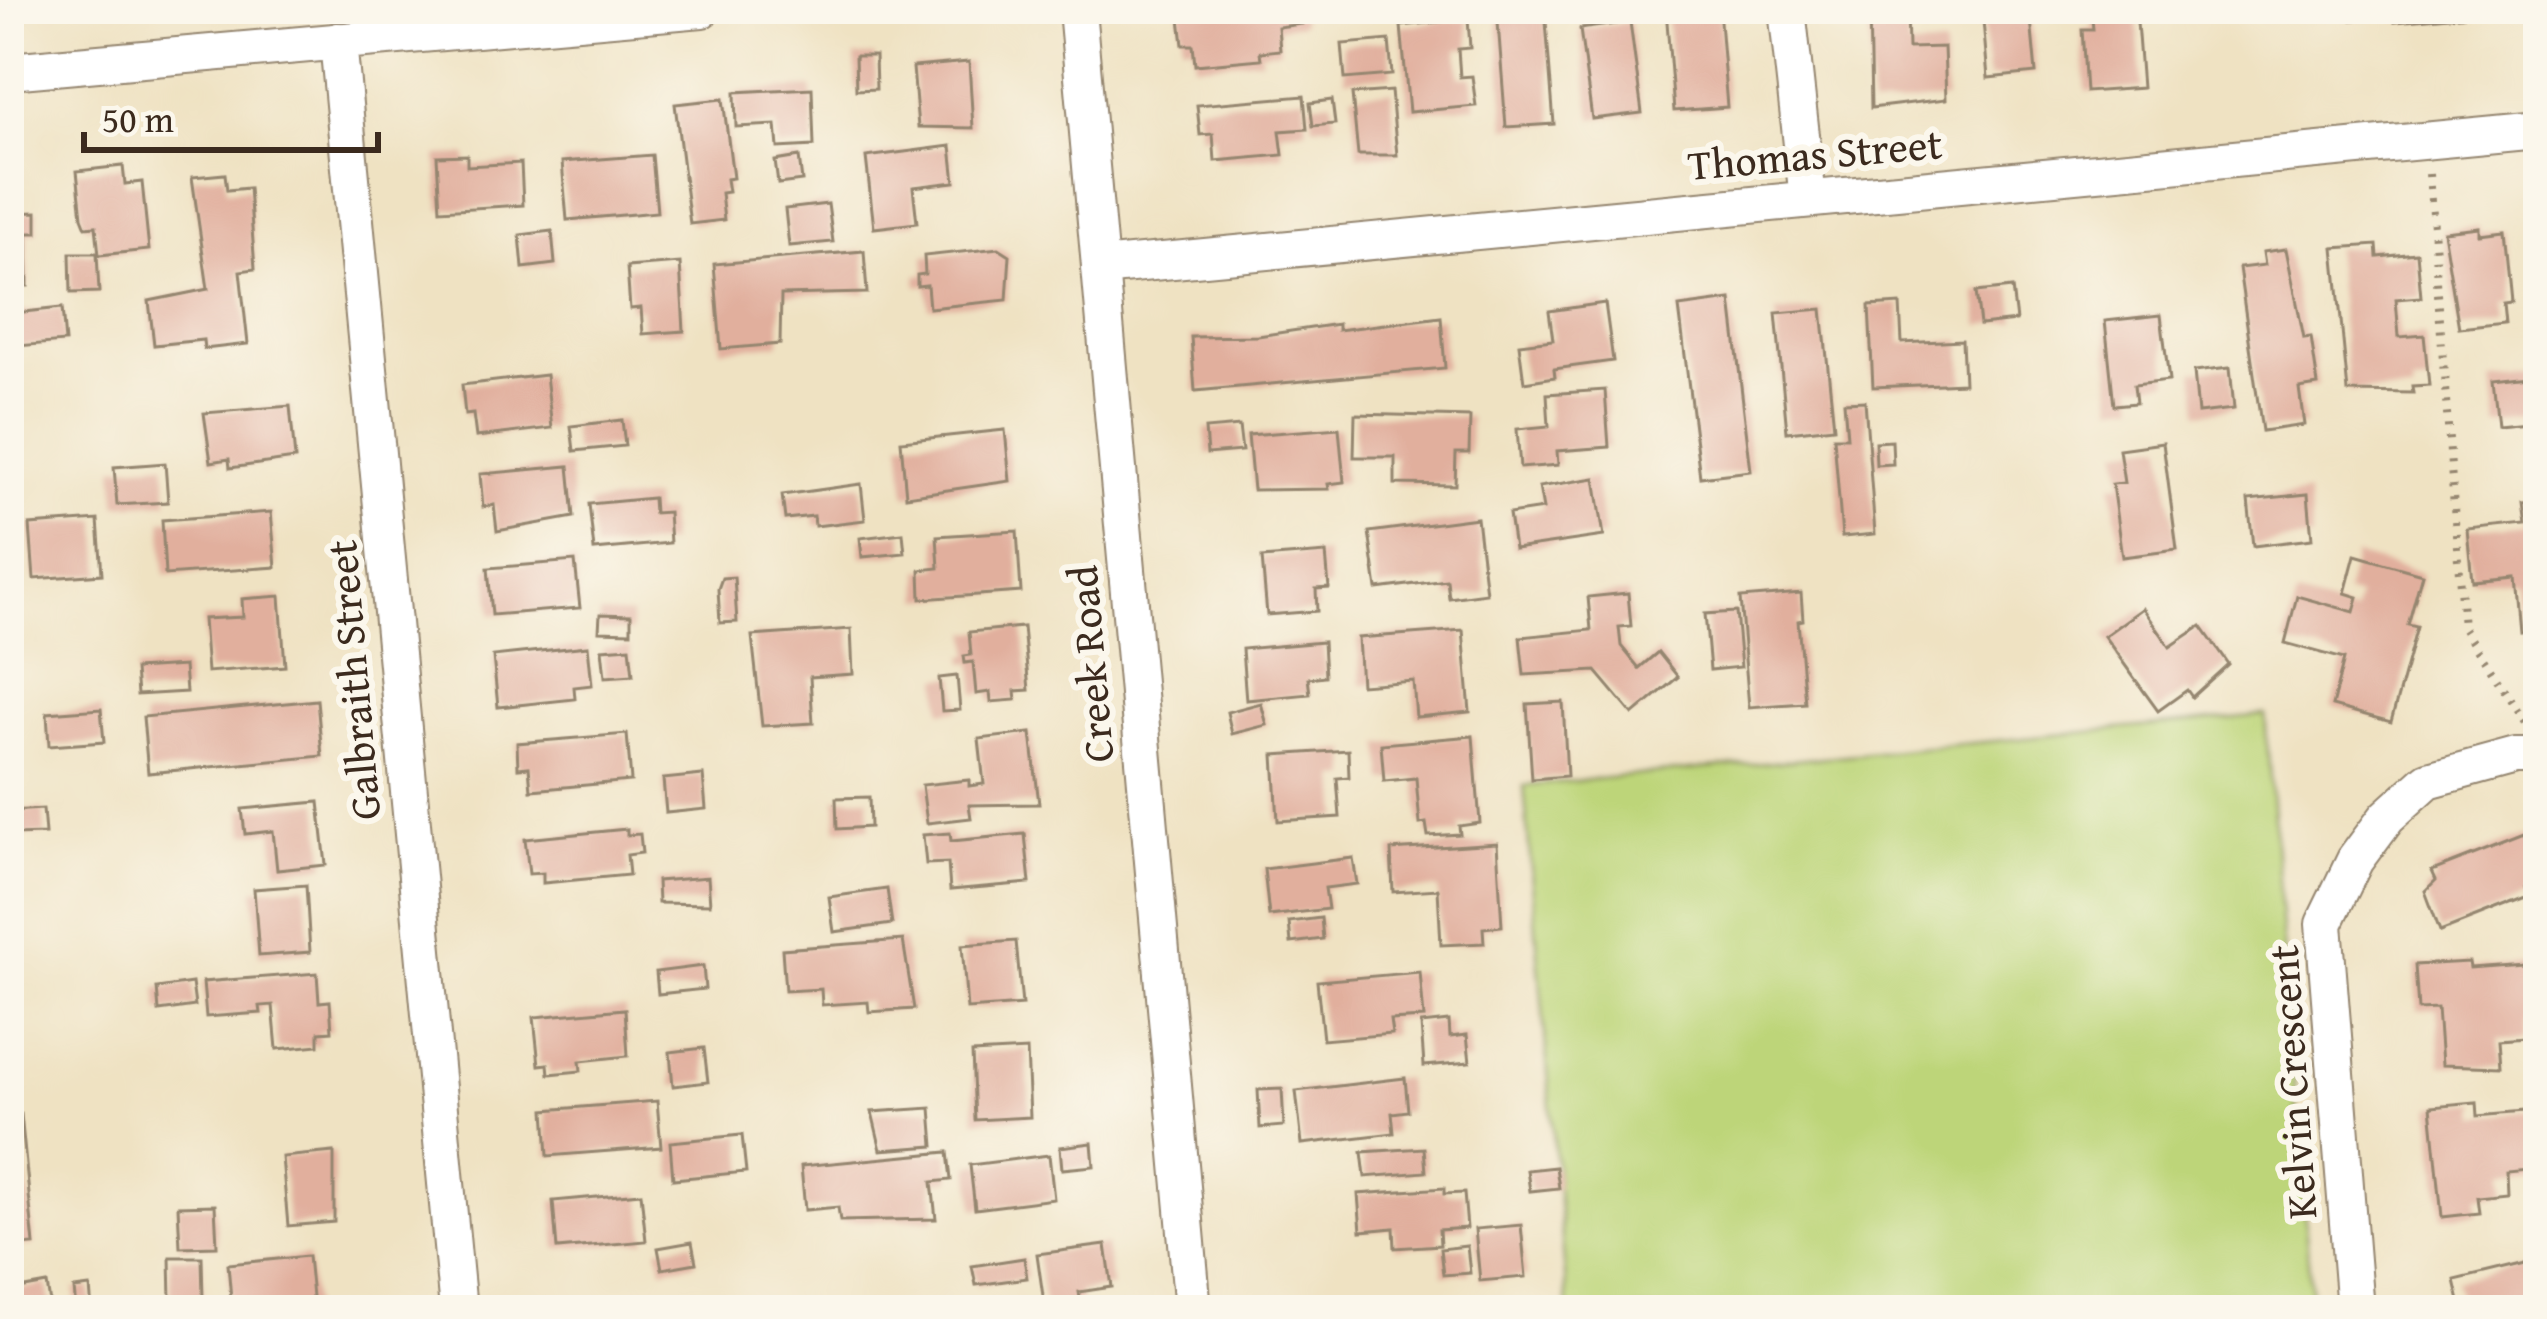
<svg xmlns="http://www.w3.org/2000/svg" width="2547" height="1319" viewBox="0 0 2547 1319" font-family="'Gentium Book Plus',serif">
  <rect width="100%" height="100%" fill="#fbf7ec"/>
  <filter id="ink" filterUnits="userSpaceOnUse"><feTurbulence type="fractalNoise" baseFrequency=".00833" numOctaves="2"/><feDisplacementMap in="SourceGraphic" scale="24" xChannelSelector="R" yChannelSelector="G"/><feConvolveMatrix kernelMatrix="1 2 1 2 8 2 1 2 1" color-interpolation-filters="sRGB"/></filter>
  <filter id="wash" filterUnits="userSpaceOnUse"><feTurbulence type="fractalNoise" baseFrequency=".004" numOctaves="4" result="noise"/><feDisplacementMap in="SourceGraphic" scale="48" xChannelSelector="R" yChannelSelector="G"/><feGaussianBlur stdDeviation="2.7" result="paint"/><feColorMatrix in="noise" values="0 0 0 0 0 0 0 0 0 0 0 0 0 0 0 0 0 1.4 0 .05"/><feComposite in="paint" operator="in"/></filter>
  <g filter="url(#wash)">
    <rect width="100%" height="100%" fill="#efe2c2"/>
    <path fill="#bdd579" stroke="#7c804c" stroke-width="3" d="M 2265,715 L 2312,1310 L 1568,1310 L 1524,786 Z"/>
    <g id="blocks">
      <g fill="#e1af9d">
        <path d="M 1179,9 L 1301,9 L 1302,24 L 1278,27 L 1280,50 L 1260,52 L 1261,59 L 1195,65 L 1193,45 L 1183,45 Z"/>
        <path d="M 1497,9 L 1545,9 L 1554,124 L 1506,127 Z"/>
        <path d="M 1666,9 L 1719,9 L 1727,107 L 1674,111 Z"/>
        <path d="M 1869,9 L 1907,9 L 1908,48 L 1944,47 L 1946,99 L 1871,108 Z"/>
        <path d="M 1982,9 L 2030,9 L 2036,73 L 1988,78 Z"/>
        <path d="M 2091,9 L 2136,9 L 2142,88 L 2086,92 L 2082,29 L 2093,29 Z"/>
        <path d="M 2351,9 L 2502,9 L 2503,12 L 2395,22 L 2395,16 L 2352,20 Z"/>
        <path d="M 1468,19 L 1470,48 L 1458,49 L 1460,77 L 1472,76 L 1476,106 L 1409,112 L 1401,26 Z"/>
        <path d="M 1630,22 L 1642,113 L 1592,119 L 1580,29 Z"/>
        <path d="M 1389,40 L 1392,75 L 1345,79 L 1342,44 Z"/>
        <path d="M 855,56 L 875,56 L 876,89 L 856,90 Z"/>
        <path d="M 969,62 L 973,128 L 918,127 L 913,67 Z"/>
        <path d="M 812,88 L 814,146 L 778,148 L 776,125 L 736,127 L 735,92 Z"/>
        <path d="M 1391,91 L 1397,155 L 1358,155 L 1352,94 Z"/>
        <path d="M 1304,96 L 1307,129 L 1280,131 L 1283,155 L 1215,161 L 1213,134 L 1200,135 L 1197,105 Z"/>
        <path d="M 723,99 L 733,178 L 726,179 L 728,192 L 721,193 L 724,220 L 690,224 L 675,104 Z"/>
        <path d="M 1332,100 L 1335,124 L 1313,126 L 1310,103 Z"/>
        <path d="M 951,146 L 955,182 L 913,187 L 917,223 L 874,228 L 866,157 Z"/>
        <path d="M 467,155 L 467,166 L 521,163 L 523,205 L 440,210 L 437,156 Z"/>
        <path d="M 652,155 L 657,212 L 567,220 L 562,162 Z"/>
        <path d="M 799,157 L 802,181 L 778,184 L 775,161 Z"/>
        <path d="M 123,166 L 125,184 L 142,182 L 149,250 L 99,255 L 96,226 L 86,227 L 82,217 L 77,171 Z"/>
        <path d="M 225,174 L 227,190 L 249,188 L 255,269 L 240,271 L 248,344 L 204,349 L 203,340 L 154,345 L 149,301 L 208,289 L 192,177 Z"/>
        <path d="M 828,204 L 833,242 L 789,246 L 785,209 Z"/>
        <path d="M 37,212 L 37,233 L 27,233 L 28,286 L 9,286 L 9,213 Z"/>
        <path d="M 2479,227 L 2479,234 L 2504,231 L 2511,302 L 2503,303 L 2505,323 L 2459,328 L 2443,231 Z"/>
        <path d="M 552,231 L 555,264 L 523,268 L 520,235 Z"/>
        <path d="M 2377,245 L 2378,257 L 2417,253 L 2421,297 L 2396,299 L 2399,337 L 2424,335 L 2429,385 L 2412,386 L 2413,393 L 2348,392 L 2334,248 Z"/>
        <path d="M 999,248 L 1010,255 L 1007,300 L 929,308 L 927,285 L 917,286 L 917,275 L 925,274 L 924,256 Z"/>
        <path d="M 2286,249 L 2304,338 L 2311,337 L 2318,385 L 2299,388 L 2304,425 L 2262,431 L 2239,268 L 2265,265 L 2263,252 Z"/>
        <path d="M 864,251 L 867,293 L 781,295 L 780,344 L 721,349 L 714,264 Z"/>
        <path d="M 70,253 L 97,253 L 99,292 L 71,293 Z"/>
        <path d="M 680,263 L 684,331 L 643,334 L 641,308 L 630,309 L 627,267 Z"/>
        <path d="M 2012,288 L 2016,321 L 1980,325 L 1976,292 Z"/>
        <path d="M 1731,300 L 1751,471 L 1700,477 L 1679,307 Z"/>
        <path d="M 1605,303 L 1613,361 L 1554,369 L 1555,377 L 1524,382 L 1519,344 L 1553,340 L 1549,311 Z"/>
        <path d="M 1900,304 L 1902,343 L 1962,340 L 1964,383 L 1873,387 L 1869,306 Z"/>
        <path d="M 62,308 L 65,342 L 18,346 L 14,313 Z"/>
        <path d="M 1822,309 L 1834,427 L 1787,432 L 1776,313 Z"/>
        <path d="M 2161,315 L 2169,381 L 2134,385 L 2136,403 L 2114,405 L 2105,321 Z"/>
        <path d="M 1441,317 L 1445,368 L 1195,391 L 1191,337 L 1258,336 L 1338,324 L 1338,330 Z"/>
        <path d="M 2230,367 L 2234,409 L 2198,413 L 2194,371 Z"/>
        <path d="M 546,375 L 552,428 L 476,437 L 473,414 L 465,415 L 462,385 Z"/>
        <path d="M 2538,376 L 2538,423 L 2498,427 L 2493,381 Z"/>
        <path d="M 1605,390 L 1609,447 L 1557,451 L 1558,465 L 1520,468 L 1517,429 L 1549,426 L 1547,394 Z"/>
        <path d="M 1865,401 L 1875,534 L 1842,537 L 1834,437 L 1847,437 L 1844,402 Z"/>
        <path d="M 290,406 L 295,459 L 230,468 L 229,459 L 211,462 L 204,413 Z"/>
        <path d="M 1355,414 L 1470,417 L 1469,453 L 1456,453 L 1455,485 L 1395,484 L 1395,457 L 1354,457 Z"/>
        <path d="M 622,420 L 625,446 L 574,451 L 571,426 Z"/>
        <path d="M 1239,426 L 1242,451 L 1207,454 L 1205,429 Z"/>
        <path d="M 1339,428 L 1344,482 L 1328,484 L 1329,489 L 1253,490 L 1248,435 Z"/>
        <path d="M 1005,430 L 1010,481 L 906,496 L 901,441 Z"/>
        <path d="M 1892,441 L 1893,464 L 1876,465 L 1875,442 Z"/>
        <path d="M 2163,443 L 2177,550 L 2122,557 L 2112,484 L 2124,483 L 2119,449 Z"/>
        <path d="M 165,463 L 168,502 L 117,505 L 114,467 Z"/>
        <path d="M 569,466 L 574,517 L 497,531 L 494,505 L 483,507 L 480,474 Z"/>
        <path d="M 1595,478 L 1604,536 L 1514,549 L 1509,514 L 1543,509 L 1539,487 Z"/>
        <path d="M 861,484 L 865,520 L 815,526 L 814,516 L 785,519 L 782,495 Z"/>
        <path d="M 2308,494 L 2312,539 L 2253,546 L 2248,500 Z"/>
        <path d="M 653,498 L 654,513 L 668,512 L 670,543 L 594,550 L 589,504 Z"/>
        <path d="M 2538,501 L 2538,652 L 2530,653 L 2528,630 L 2520,631 L 2515,577 L 2472,581 L 2467,529 L 2525,523 L 2522,502 Z"/>
        <path d="M 271,512 L 276,567 L 165,575 L 162,520 Z"/>
        <path d="M 1477,518 L 1486,593 L 1449,598 L 1447,580 L 1377,589 L 1369,532 Z"/>
        <path d="M 98,520 L 102,574 L 34,579 L 30,525 Z"/>
        <path d="M 1017,531 L 1021,592 L 921,599 L 920,570 L 939,568 L 937,536 Z"/>
        <path d="M 903,533 L 905,553 L 862,557 L 860,538 Z"/>
        <path d="M 1326,553 L 1329,588 L 1316,589 L 1317,611 L 1267,615 L 1262,558 Z"/>
        <path d="M 2355,555 L 2422,574 L 2408,625 L 2417,627 L 2391,722 L 2332,706 L 2344,659 L 2285,643 L 2297,596 L 2354,612 L 2358,597 L 2345,593 Z"/>
        <path d="M 575,561 L 580,608 L 492,615 L 488,568 Z"/>
        <path d="M 734,577 L 737,622 L 720,623 L 718,589 L 722,578 Z"/>
        <path d="M 1628,593 L 1631,626 L 1619,627 L 1621,646 L 1639,668 L 1658,652 L 1678,677 L 1633,715 L 1596,671 L 1524,675 L 1520,637 L 1591,630 L 1588,597 Z"/>
        <path d="M 1801,593 L 1803,620 L 1798,621 L 1805,703 L 1749,707 L 1740,598 Z"/>
        <path d="M 280,596 L 285,666 L 207,672 L 203,619 L 243,617 L 242,599 Z"/>
        <path d="M 2143,608 L 2170,647 L 2201,626 L 2228,664 L 2192,697 L 2187,690 L 2158,711 L 2104,636 Z"/>
        <path d="M 1736,612 L 1741,667 L 1710,670 L 1705,614 Z"/>
        <path d="M 600,614 L 631,615 L 631,632 L 599,631 Z"/>
        <path d="M 1023,627 L 1029,690 L 1015,691 L 1016,700 L 991,702 L 990,692 L 976,694 L 973,662 L 965,663 L 964,656 L 971,655 L 969,632 Z"/>
        <path d="M 851,629 L 853,674 L 810,677 L 813,723 L 762,726 L 752,636 Z"/>
        <path d="M 1463,630 L 1470,712 L 1416,717 L 1413,681 L 1361,685 L 1358,638 Z"/>
        <path d="M 1323,642 L 1325,676 L 1308,678 L 1310,694 L 1246,700 L 1242,649 Z"/>
        <path d="M 588,646 L 592,685 L 574,687 L 575,699 L 498,707 L 493,656 Z"/>
        <path d="M 630,647 L 633,675 L 605,677 L 602,649 Z"/>
        <path d="M 184,666 L 186,692 L 137,695 L 135,669 Z"/>
        <path d="M 957,676 L 960,710 L 942,711 L 939,678 Z"/>
        <path d="M 317,700 L 322,756 L 148,773 L 143,717 Z"/>
        <path d="M 1563,702 L 1567,776 L 1532,779 L 1527,704 Z"/>
        <path d="M 1261,703 L 1267,725 L 1232,734 L 1227,712 Z"/>
        <path d="M 101,709 L 104,742 L 49,746 L 47,713 Z"/>
        <path d="M 1031,733 L 1039,804 L 969,805 L 971,818 L 927,823 L 922,785 L 969,780 L 969,786 L 984,784 L 979,739 Z"/>
        <path d="M 627,734 L 631,781 L 531,790 L 529,767 L 518,768 L 517,743 Z"/>
        <path d="M 1473,736 L 1480,823 L 1459,826 L 1460,834 L 1428,836 L 1426,823 L 1420,824 L 1416,778 L 1384,781 L 1381,744 Z"/>
        <path d="M 1348,750 L 1349,777 L 1337,778 L 1340,817 L 1278,821 L 1274,755 Z"/>
        <path d="M 703,775 L 706,809 L 666,813 L 663,779 Z"/>
        <path d="M 869,797 L 870,827 L 837,829 L 836,798 Z"/>
        <path d="M 319,802 L 326,865 L 277,870 L 273,831 L 245,834 L 242,809 Z"/>
        <path d="M 43,809 L 45,834 L 12,835 L 10,811 Z"/>
        <path d="M 627,829 L 627,835 L 640,834 L 642,853 L 627,855 L 629,875 L 543,883 L 543,873 L 529,874 L 525,839 Z"/>
        <path d="M 950,833 L 951,841 L 1025,834 L 1030,883 L 950,890 L 948,863 L 926,864 L 923,835 Z"/>
        <path d="M 2524,835 L 2538,870 L 2538,882 L 2526,887 L 2529,896 L 2440,931 L 2425,891 L 2436,880 L 2432,871 Z"/>
        <path d="M 1497,843 L 1502,926 L 1483,928 L 1484,943 L 1441,945 L 1438,889 L 1393,892 L 1391,850 Z"/>
        <path d="M 1353,858 L 1357,884 L 1325,888 L 1328,909 L 1269,916 L 1264,869 Z"/>
        <path d="M 708,877 L 710,904 L 658,903 L 657,881 Z"/>
        <path d="M 306,885 L 310,952 L 259,956 L 254,889 Z"/>
        <path d="M 887,889 L 892,924 L 834,932 L 829,897 Z"/>
        <path d="M 1321,918 L 1323,939 L 1291,943 L 1289,922 Z"/>
        <path d="M 903,940 L 914,1009 L 869,1012 L 868,1002 L 822,1005 L 821,989 L 785,991 L 782,949 Z"/>
        <path d="M 1016,941 L 1022,1005 L 967,1009 L 962,945 Z"/>
        <path d="M 2469,962 L 2470,968 L 2538,963 L 2538,1017 L 2523,1018 L 2524,1038 L 2499,1040 L 2501,1067 L 2441,1065 L 2437,1009 L 2418,1010 L 2415,965 Z"/>
        <path d="M 703,966 L 705,989 L 658,994 L 656,972 Z"/>
        <path d="M 1420,972 L 1424,1018 L 1390,1020 L 1392,1034 L 1323,1040 L 1317,981 Z"/>
        <path d="M 317,973 L 319,1002 L 330,1001 L 332,1031 L 319,1032 L 319,1045 L 277,1049 L 273,1005 L 260,1006 L 261,1013 L 206,1017 L 203,982 Z"/>
        <path d="M 192,983 L 195,1006 L 159,1011 L 157,988 Z"/>
        <path d="M 625,1009 L 628,1056 L 580,1061 L 581,1071 L 549,1074 L 548,1064 L 539,1065 L 534,1017 Z"/>
        <path d="M 1449,1021 L 1450,1037 L 1467,1035 L 1470,1062 L 1424,1066 L 1421,1024 Z"/>
        <path d="M 704,1048 L 708,1082 L 673,1086 L 670,1052 Z"/>
        <path d="M 1027,1050 L 1030,1117 L 975,1120 L 972,1053 Z"/>
        <path d="M 1405,1078 L 1408,1111 L 1392,1113 L 1394,1133 L 1302,1144 L 1296,1091 Z"/>
        <path d="M 1282,1089 L 1284,1126 L 1260,1128 L 1258,1090 Z"/>
        <path d="M 657,1101 L 661,1147 L 548,1156 L 545,1110 Z"/>
        <path d="M 2477,1102 L 2478,1116 L 2538,1111 L 2538,1168 L 2506,1171 L 2507,1194 L 2477,1197 L 2479,1213 L 2442,1217 L 2431,1106 Z"/>
        <path d="M 931,1108 L 934,1146 L 881,1150 L 872,1112 Z"/>
        <path d="M 21,1114 L 34,1245 L 9,1247 L 9,1115 Z"/>
        <path d="M 742,1135 L 746,1172 L 673,1179 L 670,1142 Z"/>
        <path d="M 1092,1143 L 1094,1166 L 1062,1169 L 1060,1147 Z"/>
        <path d="M 1424,1148 L 1426,1172 L 1365,1177 L 1362,1152 Z"/>
        <path d="M 334,1152 L 334,1222 L 288,1226 L 282,1157 Z"/>
        <path d="M 948,1152 L 951,1180 L 932,1182 L 936,1219 L 840,1221 L 838,1207 L 805,1210 L 801,1166 Z"/>
        <path d="M 1049,1155 L 1054,1199 L 975,1209 L 970,1165 Z"/>
        <path d="M 1556,1167 L 1559,1188 L 1530,1191 L 1527,1170 Z"/>
        <path d="M 1444,1188 L 1444,1194 L 1464,1193 L 1467,1228 L 1439,1230 L 1440,1245 L 1395,1248 L 1394,1228 L 1361,1231 L 1358,1194 Z"/>
        <path d="M 641,1193 L 646,1241 L 557,1249 L 553,1201 Z"/>
        <path d="M 215,1205 L 217,1246 L 180,1247 L 178,1206 Z"/>
        <path d="M 1521,1225 L 1526,1277 L 1480,1281 L 1475,1229 Z"/>
        <path d="M 692,1242 L 696,1263 L 662,1269 L 658,1248 Z"/>
        <path d="M 1106,1245 L 1112,1287 L 1079,1292 L 1082,1310 L 1045,1310 L 1037,1254 Z"/>
        <path d="M 1467,1246 L 1470,1273 L 1443,1275 L 1440,1249 Z"/>
        <path d="M 308,1256 L 313,1307 L 232,1310 L 228,1264 Z"/>
        <path d="M 170,1257 L 202,1257 L 203,1300 L 171,1301 Z"/>
        <path d="M 1024,1258 L 1027,1278 L 976,1285 L 972,1266 Z"/>
        <path d="M 2538,1260 L 2538,1310 L 2462,1310 L 2455,1280 Z"/>
        <path d="M 47,1284 L 51,1310 L 9,1310 L 9,1291 Z"/>
        <path d="M 90,1287 L 92,1310 L 76,1310 L 74,1289 Z"/>
        <path d="M 653,1301 L 654,1310 L 577,1310 L 577,1307 Z"/>
      </g>
    </g>
  </g>
  <g filter="url(#ink)">
    <use href="#blocks" fill-opacity="0" stroke="#958670" stroke-width="3"/>
    <g fill="none" stroke-linecap="round" stroke-linejoin="round">
      <defs>
        <g id="street">
          <path d="M 1077,9 L 1193,1310"/>
          <path d="M 1787,9 L 1808,199"/>
          <path d="M 338,41 L 458,1310"/>
          <path d="M 9,71 L 702,9"/>
          <path d="M 1100,267 L 2538,130"/>
          <path d="M 2355,1310 L 2324,924 L 2355,860 L 2387,817 L 2428,780 L 2516,756 L 2538,756"/>
        </g>
      </defs>
      <use href="#street" stroke="#958670" stroke-width="40"/>
      <path stroke="#958670" stroke-width="8" stroke-dasharray="3 9" stroke-linecap="butt" d="M 2429,174 L 2463,627 L 2525,722"/>
      <use href="#street" stroke="#fff" stroke-width="36"/>
    </g>
  </g>
  <g text-anchor="middle" stroke-width="12" stroke-linejoin="round" paint-order="stroke">
    <g font-size="42" fill="#3b2a1e" stroke="#fbf7ec">
      <text transform="translate(1815 154) rotate(-5)" y="15">Thomas Street</text>
      <text transform="translate(1090 664) rotate(-95)" y="15">Creek Road</text>
      <text transform="translate(353 680) rotate(-95)" y="15">Galbraith Street</text>
      <text transform="translate(2292 1082) rotate(-94)" y="15">Kelvin Crescent</text>
    </g>
  </g>
  <rect width="2547" height="1319" fill="none" stroke="#fbf7ec" stroke-width="48"/>
  <path d="M84 132v18h294v-18" fill="none" stroke="#3b2a1e" stroke-width="6"/>
  <text x="102" y="132" font-size="36" fill="#3b2a1e" stroke="#fbf7ec" stroke-width="9" paint-order="stroke">50 m</text>
</svg>
